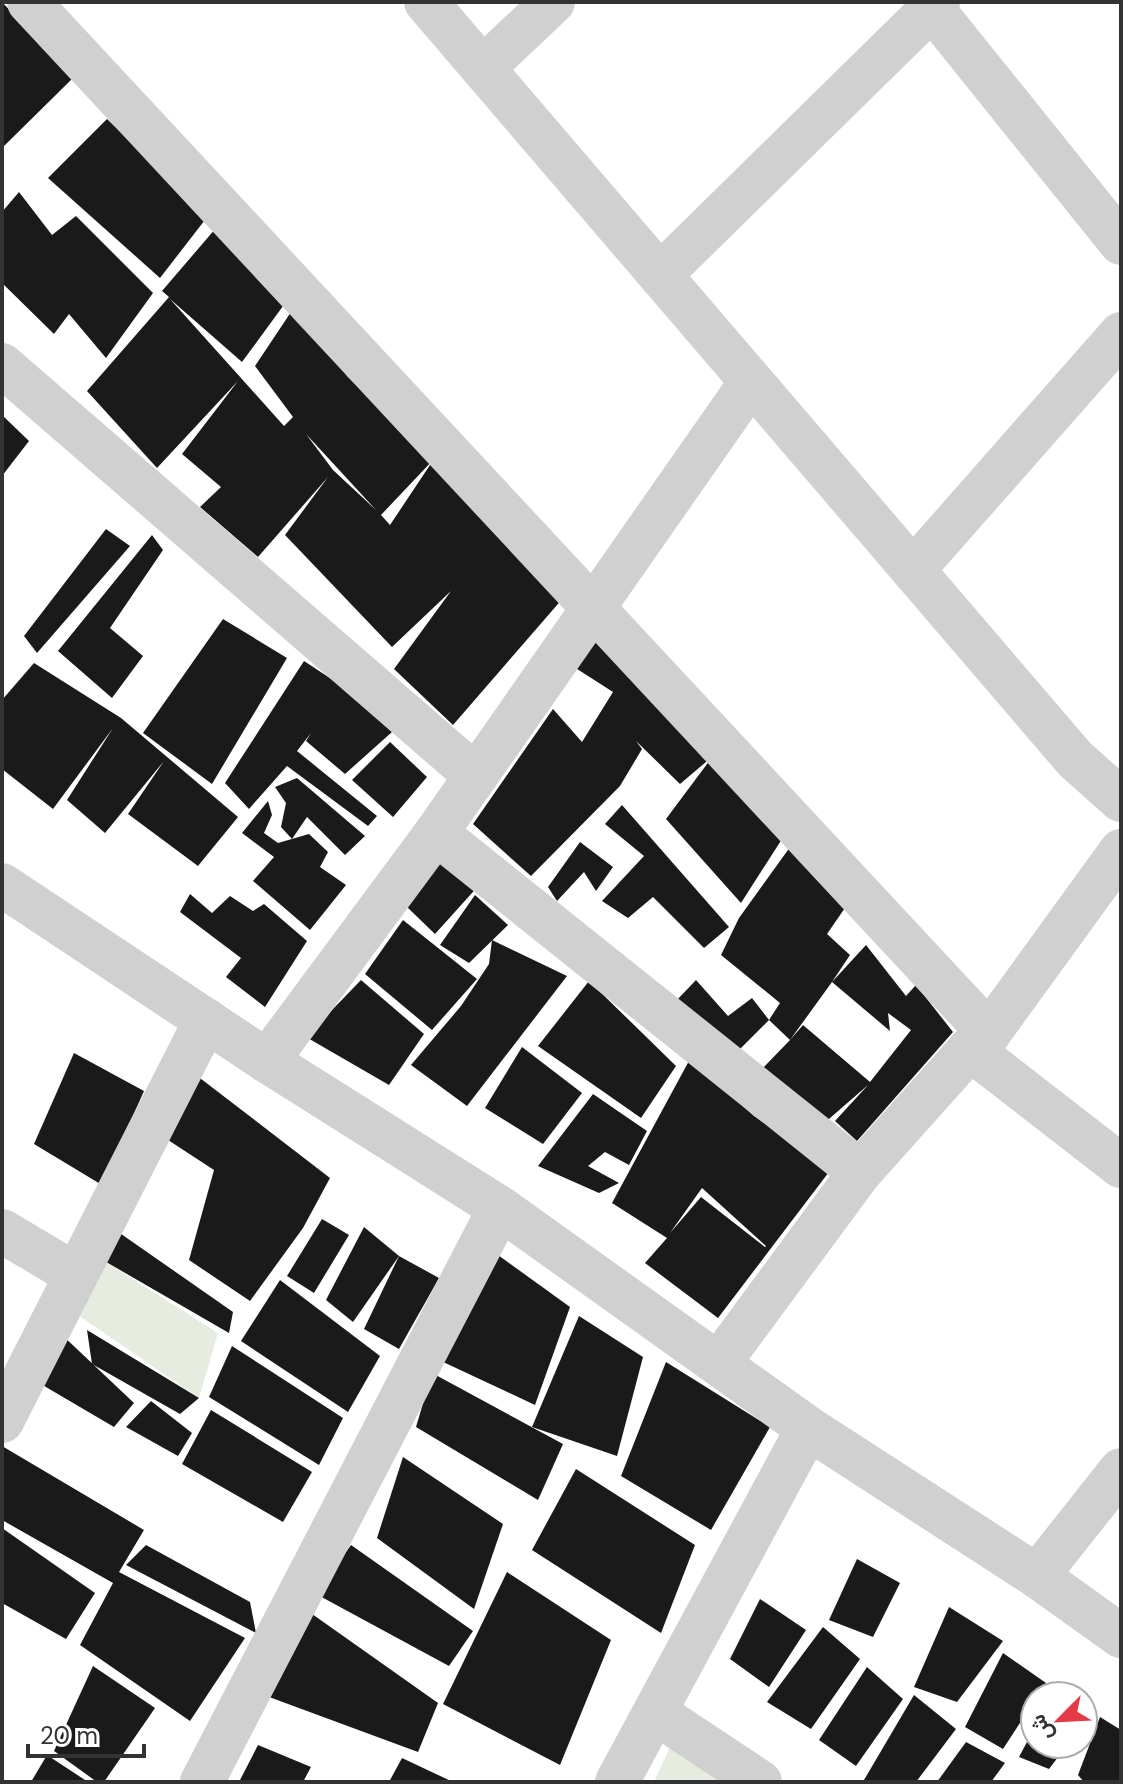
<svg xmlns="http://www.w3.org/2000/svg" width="1123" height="1784" viewBox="0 0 1123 1784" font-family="'DM Sans',Vazirmatn,sans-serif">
  <rect width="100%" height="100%" fill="#fff"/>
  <g fill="#e6ecdf">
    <path d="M 101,1259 L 218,1333 L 199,1398 L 78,1315 Z"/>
    <path d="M 671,1745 L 727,1782 L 654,1782 Z"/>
  </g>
  <g fill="#1a1a1a" fill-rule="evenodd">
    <path d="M 2,2 L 73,78 L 2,148 Z"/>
    <path d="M 107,119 L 208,216 L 160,278 L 48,178 Z"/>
    <path d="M 19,192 L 52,235 L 76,216 L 153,293 L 106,358 L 69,314 L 54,334 L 2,283 L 2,212 Z"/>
    <path d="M 216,228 L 286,302 L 242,362 L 170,299 L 284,426 L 293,417 L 255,366 L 293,309 L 348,377 L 434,459 L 564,597 L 453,725 L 394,669 L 451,591 L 392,647 L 285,535 L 328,477 L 258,557 L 200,507 L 221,487 L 182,454 L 238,381 L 157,468 L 87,391 L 169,297 L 162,291 ZM 306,434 L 376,510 L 333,470 ZM 434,459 L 390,525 L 381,515 Z"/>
    <path d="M 2,415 L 29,441 L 2,476 Z"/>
    <path d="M 106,529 L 130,546 L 37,653 L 24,636 Z"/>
    <path d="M 152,535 L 163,550 L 110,628 L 143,656 L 112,698 L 58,651 Z"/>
    <path d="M 223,619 L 287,658 L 212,784 L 143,733 Z"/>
    <path d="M 602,633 L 713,756 L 680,784 L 636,741 L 642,749 L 620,786 L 531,876 L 473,824 L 553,709 L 582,742 L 613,692 L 574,667 Z"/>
    <path d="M 304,661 L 345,688 L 392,732 L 345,774 L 306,741 L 311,733 L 297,751 L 377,816 L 368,826 L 287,766 L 249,809 L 225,783 Z"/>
    <path d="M 34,663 L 121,718 L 238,817 L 198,866 L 128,814 L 164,761 L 105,833 L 67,800 L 113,728 L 53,809 L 2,769 L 2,700 Z"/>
    <path d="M 390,742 L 427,777 L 393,817 L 352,780 Z"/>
    <path d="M 713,756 L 782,839 L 741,903 L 666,819 Z"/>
    <path d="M 297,778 L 365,836 L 345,855 L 307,817 L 292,839 L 281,827 L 286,803 L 275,787 Z"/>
    <path d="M 268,801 L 272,815 L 264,833 L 278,843 L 309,834 L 328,852 L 320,867 L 346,885 L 310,930 L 253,881 L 274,857 L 242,833 Z"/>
    <path d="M 622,805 L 729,927 L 704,948 L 653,897 L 628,918 L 602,901 L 644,856 L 605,824 Z"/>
    <path d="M 580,842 L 613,867 L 596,891 L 584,872 L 557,901 L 548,887 Z"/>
    <path d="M 793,843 L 847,905 L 827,934 L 850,955 L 832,982 L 866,945 L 906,996 L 916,985 L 953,1032 L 857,1141 L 835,1121 L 868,1085 L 822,1125 L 761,1070 L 790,1040 L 769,1020 L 780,1003 L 721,955 L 739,918 ZM 832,982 L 890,1031 L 888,1013 L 911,1030 L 870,1082 L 803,1025 L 790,1040 Z"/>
    <path d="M 437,854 L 481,883 L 435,934 L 407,907 Z"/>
    <path d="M 190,894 L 212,913 L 230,896 L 253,911 L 264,904 L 307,941 L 265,1007 L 226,977 L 241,958 L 180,912 Z"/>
    <path d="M 475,895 L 508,925 L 469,963 L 440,945 Z"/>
    <path d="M 403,920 L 477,979 L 432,1030 L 365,974 Z"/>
    <path d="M 492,940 L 567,976 L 467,1106 L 411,1065 L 461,1006 L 489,964 Z"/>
    <path d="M 361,980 L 424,1034 L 389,1085 L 306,1037 Z"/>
    <path d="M 696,980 L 728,1016 L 752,998 L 769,1020 L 735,1054 L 676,1001 Z"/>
    <path d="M 589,981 L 676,1066 L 641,1118 L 538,1046 Z"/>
    <path d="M 522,1047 L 582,1093 L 543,1144 L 485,1108 Z"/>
    <path d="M 74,1053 L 144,1091 L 102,1185 L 34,1144 Z"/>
    <path d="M 690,1059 L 754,1116 L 832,1168 L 718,1318 L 645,1263 L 667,1238 L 612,1203 ZM 702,1188 L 766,1246 L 765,1247 L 701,1197 L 670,1233 Z"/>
    <path d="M 196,1075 L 330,1178 L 303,1228 L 250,1301 L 189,1260 L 214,1170 L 165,1138 Z"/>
    <path d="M 593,1094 L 647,1131 L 629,1165 L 605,1152 L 588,1166 L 619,1183 L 599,1193 L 538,1166 Z"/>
    <path d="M 322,1219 L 349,1235 L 314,1293 L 287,1276 Z"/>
    <path d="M 364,1227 L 399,1256 L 353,1322 L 326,1300 Z"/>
    <path d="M 114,1229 L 233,1312 L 229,1333 L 101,1259 Z"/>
    <path d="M 498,1255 L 570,1307 L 535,1405 L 441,1361 Z"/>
    <path d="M 399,1256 L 439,1278 L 399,1349 L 364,1329 Z"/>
    <path d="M 280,1280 L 380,1356 L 348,1412 L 241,1341 Z"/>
    <path d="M 579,1316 L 643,1357 L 617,1456 L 532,1427 Z"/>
    <path d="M 87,1330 L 199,1398 L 180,1414 L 92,1364 Z"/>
    <path d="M 60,1333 L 134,1403 L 114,1427 L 34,1380 Z"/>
    <path d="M 232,1346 L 343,1418 L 319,1465 L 209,1397 Z"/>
    <path d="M 666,1362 L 770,1427 L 711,1530 L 621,1476 Z"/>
    <path d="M 432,1373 L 563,1444 L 538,1500 L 416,1427 Z"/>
    <path d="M 151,1401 L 192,1433 L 178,1456 L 126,1427 Z"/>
    <path d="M 211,1410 L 312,1472 L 283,1522 L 182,1464 Z"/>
    <path d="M 2,1446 L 144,1530 L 119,1572 L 245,1638 L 190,1721 L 80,1645 L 113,1583 L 2,1520 Z"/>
    <path d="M 403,1457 L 503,1524 L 474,1609 L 377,1538 Z"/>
    <path d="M 576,1469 L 695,1545 L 661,1633 L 532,1550 Z"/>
    <path d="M 2,1528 L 95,1593 L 66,1639 L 2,1603 Z"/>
    <path d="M 146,1545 L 250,1602 L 256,1633 L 126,1565 Z"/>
    <path d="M 351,1545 L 473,1631 L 449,1666 L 316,1594 Z"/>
    <path d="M 857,1559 L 900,1583 L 873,1637 L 829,1620 Z"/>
    <path d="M 507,1572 L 611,1640 L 560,1765 L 443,1704 Z"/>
    <path d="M 760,1599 L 806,1630 L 769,1687 L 730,1659 Z"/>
    <path d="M 949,1607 L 1003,1641 L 957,1702 L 914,1687 Z"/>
    <path d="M 305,1609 L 438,1703 L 418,1752 L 261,1694 Z"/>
    <path d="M 823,1627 L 860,1659 L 811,1729 L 767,1702 Z"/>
    <path d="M 1003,1653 L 1046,1683 L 1003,1749 L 965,1727 Z"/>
    <path d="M 93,1666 L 155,1708 L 104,1782 L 97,1782 L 54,1751 Z"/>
    <path d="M 867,1667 L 903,1699 L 856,1766 L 819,1740 Z"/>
    <path d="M 1058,1685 L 1065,1696 L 1051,1696 Z"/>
    <path d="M 914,1695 L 956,1729 L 916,1782 L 867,1782 L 864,1780 Z"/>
    <path d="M 1100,1717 L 1121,1730 L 1121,1782 L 1084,1782 L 1078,1775 Z"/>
    <path d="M 1035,1727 L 1035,1744 L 1068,1744 L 1049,1769 L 1019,1757 Z"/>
    <path d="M 966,1742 L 1005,1763 L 991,1782 L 937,1782 Z"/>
    <path d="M 258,1745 L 311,1767 L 303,1782 L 239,1782 Z"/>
    <path d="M 47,1755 L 88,1782 L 31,1782 Z"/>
    <path d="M 402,1758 L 453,1782 L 389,1782 Z"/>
  </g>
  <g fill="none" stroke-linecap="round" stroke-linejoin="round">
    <g stroke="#d0d0d0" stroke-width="44">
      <path d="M 29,2 L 989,1033"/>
      <path d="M 426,2 L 1075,759 L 1121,800"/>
      <path d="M 927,2 L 1121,243"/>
      <path d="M 483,68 L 553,2"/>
      <path d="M 660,275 L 938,2"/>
      <path d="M 2,365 L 476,776"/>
      <path d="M 913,570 L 1121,334"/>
      <path d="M 436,833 L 860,1172"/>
      <path d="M 2,885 L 267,1061 L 500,1208 L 808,1428 L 1037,1576 L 1121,1636"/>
      <path d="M 970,1049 L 1121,1166"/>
      <path d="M 267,1061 L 436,833 L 751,382"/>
      <path d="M 2,1231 L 76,1275"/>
      <path d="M 719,1363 L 860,1172 L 970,1049 L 989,1033 L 1121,851"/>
      <path d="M 2,1421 L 206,1020"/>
      <path d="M 1037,1576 L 1121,1470"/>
      <path d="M 656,1713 L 760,1782"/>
      <path d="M 202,1782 L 500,1208"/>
      <path d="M 617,1782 L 808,1428"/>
    </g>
  </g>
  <rect width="1123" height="1784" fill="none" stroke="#333333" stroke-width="8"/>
  <g transform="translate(1059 1720) rotate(246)"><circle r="38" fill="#ffffff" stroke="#adadad" stroke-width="2"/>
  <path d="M0-6L14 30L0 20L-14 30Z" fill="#e63946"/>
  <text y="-12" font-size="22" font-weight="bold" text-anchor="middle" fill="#333333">ش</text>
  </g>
  <path d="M28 1744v12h116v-12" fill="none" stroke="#333333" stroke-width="4"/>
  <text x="40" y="1744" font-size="24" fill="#333333" stroke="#ffffff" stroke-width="6" paint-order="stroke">20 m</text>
</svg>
